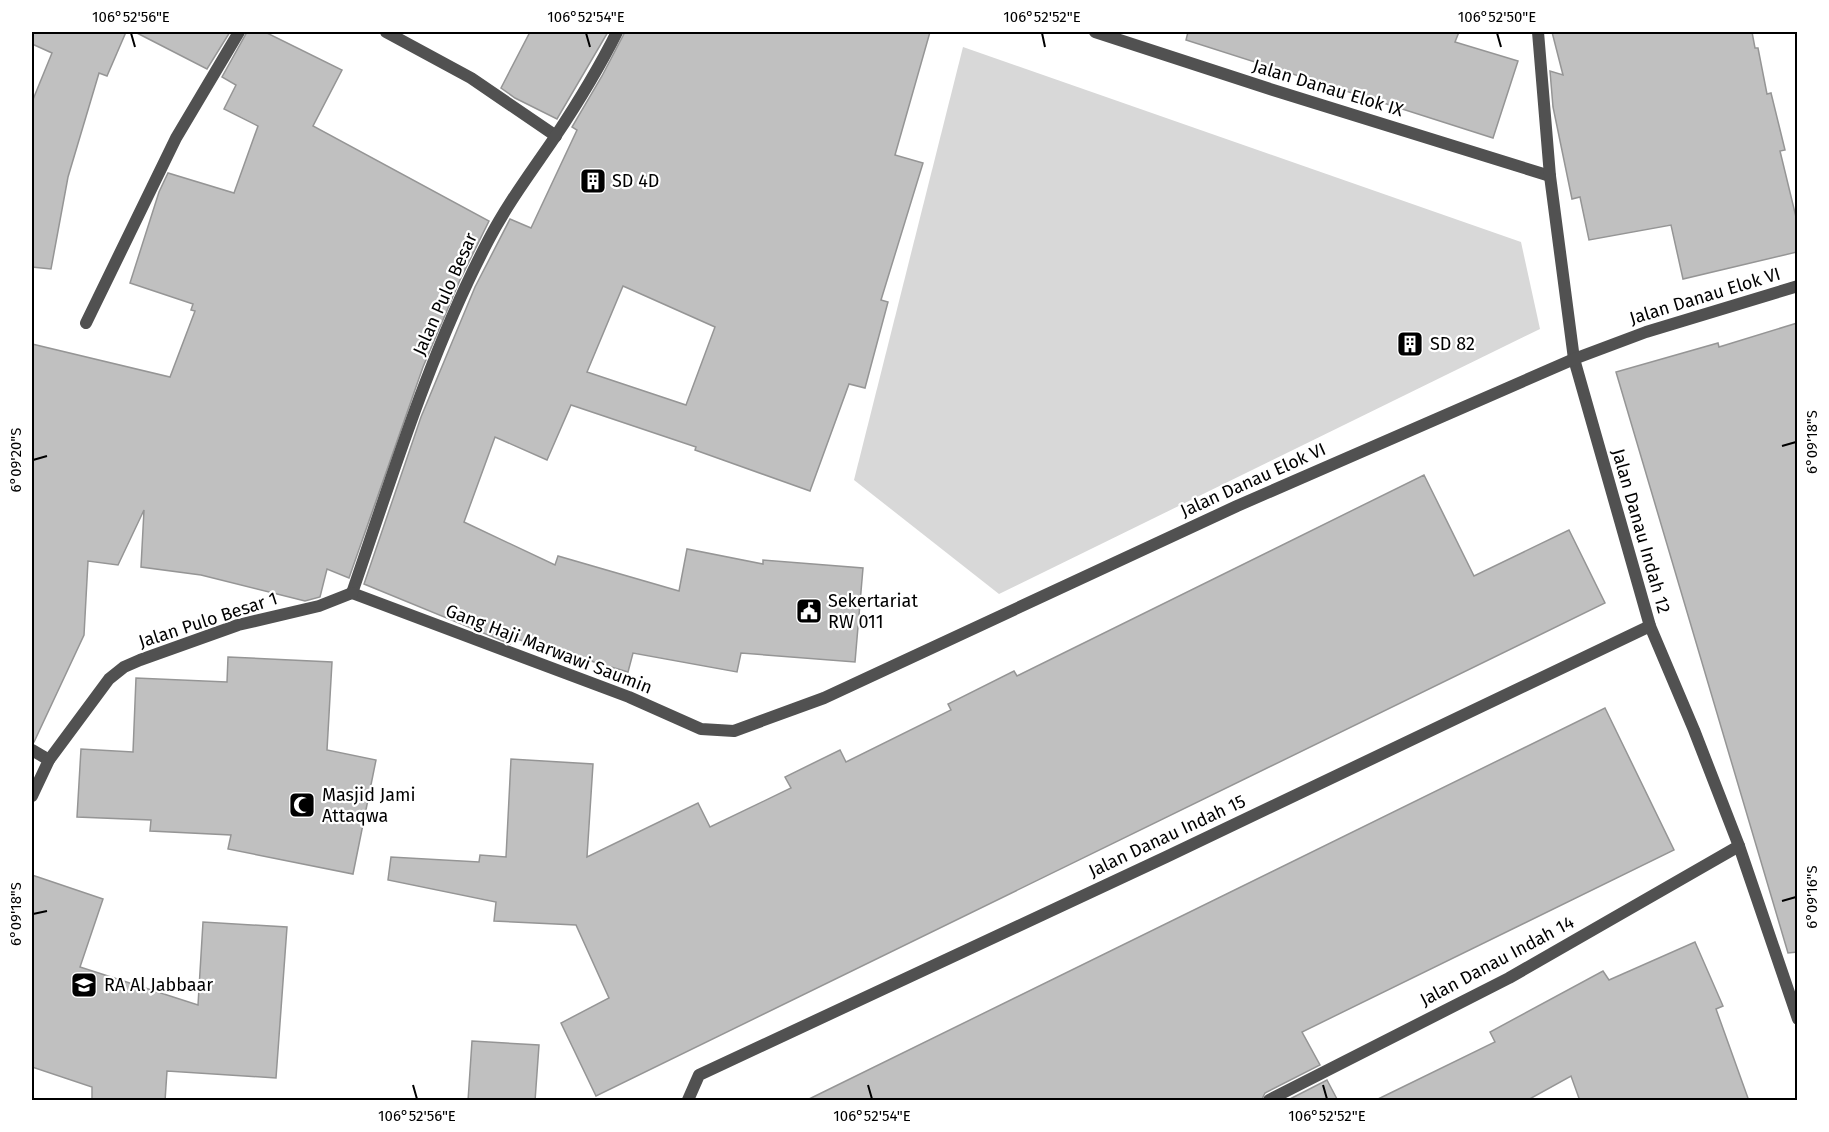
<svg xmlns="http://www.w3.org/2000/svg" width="1829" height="1132" viewBox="0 0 1829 1132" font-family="'Fira Sans',sans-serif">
  <rect width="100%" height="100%" fill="#fff"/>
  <path fill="#d8d8d8" d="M 963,47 L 1521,242 L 1540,329 L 999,594 L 854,480 Z"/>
  <g fill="#c0c0c0" stroke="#959595" stroke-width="1.5" fill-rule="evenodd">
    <path d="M 32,32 L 126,32 L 107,76 L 99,73 L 68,177 L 51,269 L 32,267 L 32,102 L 52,53 L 32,44 Z"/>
    <path d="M 135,32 L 230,32 L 207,69 Z"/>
    <path d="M 247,32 L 265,32 L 342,70 L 313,126 L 489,221 L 460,280 L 423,367 L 349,578 L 327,569 L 320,597 L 305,601 L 201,575 L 141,567 L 144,510 L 118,565 L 88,561 L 84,635 L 34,742 L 32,742 L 32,344 L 170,377 L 195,311 L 191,310 L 193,304 L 130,283 L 159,192 L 168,173 L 234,193 L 258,126 L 224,109 L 236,85 L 222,77 Z"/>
    <path d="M 530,32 L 608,32 L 557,119 L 515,98 L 501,88 Z"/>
    <path d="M 625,32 L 930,32 L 895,155 L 923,163 L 881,300 L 888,302 L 865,388 L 849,384 L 810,491 L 695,450 L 696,447 L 571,405 L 547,460 L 495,437 L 464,522 L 555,565 L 558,556 L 679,591 L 687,549 L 763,564 L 763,560 L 863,568 L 855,662 L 741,653 L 737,672 L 633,653 L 628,672 L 513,638 L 510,644 L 364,584 L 421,417 L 475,287 L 510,219 L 531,228 L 577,130 L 572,127 L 602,76 ZM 623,286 L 715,327 L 686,405 L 587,372 Z"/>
    <path d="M 1188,32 L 1459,32 L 1455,42 L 1518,61 L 1493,138 L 1186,40 Z"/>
    <path d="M 1552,32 L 1752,32 L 1755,48 L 1758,48 L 1767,94 L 1771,93 L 1785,150 L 1780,151 L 1797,221 L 1797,252 L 1683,279 L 1671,225 L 1589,240 L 1580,197 L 1572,199 L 1553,107 L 1550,71 L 1563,75 Z"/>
    <path d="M 1797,323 L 1797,952 L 1788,953 L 1616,372 L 1718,343 L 1719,347 Z"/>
    <path d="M 1424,475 L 1474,576 L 1569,530 L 1605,603 L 596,1096 L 561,1023 L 609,998 L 576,925 L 494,921 L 496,902 L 388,880 L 391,857 L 479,862 L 480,855 L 506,857 L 511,759 L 593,764 L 587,857 L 698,803 L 710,827 L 791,788 L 785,777 L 840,750 L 846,762 L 951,710 L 948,704 L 1014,671 L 1017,676 Z"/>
    <path d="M 228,657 L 332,662 L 327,750 L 376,760 L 353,874 L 228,849 L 231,835 L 150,831 L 151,820 L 77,817 L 81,749 L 133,752 L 136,678 L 227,682 Z"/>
    <path d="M 1605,708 L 1674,850 L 1302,1032 L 1320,1065 L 1265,1093 L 1261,1101 L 805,1101 Z"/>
    <path d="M 32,875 L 103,899 L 80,967 L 198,1005 L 203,922 L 287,927 L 276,1078 L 167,1071 L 165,1101 L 92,1101 L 92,1087 L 32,1067 Z"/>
    <path d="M 1695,942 L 1723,1006 L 1716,1009 L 1749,1101 L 1580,1101 L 1571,1076 L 1526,1101 L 1374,1101 L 1495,1042 L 1490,1032 L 1603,971 L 1609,980 Z"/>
    <path d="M 472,1041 L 539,1045 L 535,1101 L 468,1101 Z"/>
    <path d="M 1327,1080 L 1338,1101 L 1286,1101 Z"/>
  </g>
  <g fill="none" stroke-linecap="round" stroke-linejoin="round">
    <g stroke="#515151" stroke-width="12">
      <path d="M 386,32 L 471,78 L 556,136"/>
      <path d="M 1095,32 L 1273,90 L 1550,176"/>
      <path d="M 1538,32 L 1550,176 L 1574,359 L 1650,626 L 1694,730 L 1739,846 L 1798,1019"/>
      <path d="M 86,323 L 176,138 L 239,32"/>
      <path d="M 352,593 L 629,697 L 701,729 L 734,731 L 824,698 L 1237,506 L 1574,359 L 1646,332 L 1798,286"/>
      <path d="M 352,593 C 393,474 430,352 488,241 C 507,204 532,171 555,137 C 577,104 599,68 617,32"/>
      <path d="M 32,750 L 49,760"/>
      <path d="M 32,796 L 49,760 L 109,679 L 124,667 L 140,660 L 238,625 L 319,606 L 352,593"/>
      <path d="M 688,1100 L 699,1075 L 1166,857 L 1650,626"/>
      <path d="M 1269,1100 L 1509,978 L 1739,846"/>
    </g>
  </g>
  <path fill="none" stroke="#000" stroke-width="2" d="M 131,33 L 135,47M 586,33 L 590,47M 1042,33 L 1045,47M 1497,33 L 1501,47M 1782,446 L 1796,442M 33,460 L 47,456M 1782,901 L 1796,897M 33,914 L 47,911M 413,1085 L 417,1099M 868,1085 L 872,1099M 1323,1085 L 1327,1099"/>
  <defs>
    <symbol id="building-square" viewBox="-11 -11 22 22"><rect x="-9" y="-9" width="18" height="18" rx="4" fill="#000" stroke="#fff"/><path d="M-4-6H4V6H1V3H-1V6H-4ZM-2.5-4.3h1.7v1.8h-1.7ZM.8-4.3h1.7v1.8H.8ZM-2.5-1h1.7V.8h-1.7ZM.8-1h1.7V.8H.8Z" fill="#fff"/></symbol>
    <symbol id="civic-square" viewBox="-11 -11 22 22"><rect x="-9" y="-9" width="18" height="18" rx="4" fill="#000" stroke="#fff"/><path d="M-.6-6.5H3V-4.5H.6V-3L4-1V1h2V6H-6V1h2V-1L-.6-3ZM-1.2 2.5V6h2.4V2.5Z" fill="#fff"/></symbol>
    <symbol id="mosque-square" viewBox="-11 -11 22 22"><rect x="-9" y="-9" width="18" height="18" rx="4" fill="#000" stroke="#fff"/><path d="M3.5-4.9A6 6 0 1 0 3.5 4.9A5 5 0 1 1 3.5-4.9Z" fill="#fff"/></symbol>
    <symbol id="school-square" viewBox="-11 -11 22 22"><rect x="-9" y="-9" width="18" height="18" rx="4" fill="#000" stroke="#fff"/><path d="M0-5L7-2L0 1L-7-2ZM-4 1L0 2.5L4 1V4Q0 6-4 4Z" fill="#fff"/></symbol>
  </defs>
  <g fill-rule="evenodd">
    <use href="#building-square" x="578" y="166" width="30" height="30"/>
    <use href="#building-square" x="1395" y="329" width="30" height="30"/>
    <use href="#civic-square" x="794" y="596" width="30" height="30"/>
    <use href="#mosque-square" x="287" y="790" width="30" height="30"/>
    <use href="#school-square" x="69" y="970" width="30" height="30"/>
  </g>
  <g text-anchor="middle" stroke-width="4.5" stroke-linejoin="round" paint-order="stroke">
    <g font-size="18" fill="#000" stroke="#fff">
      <text transform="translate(1328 88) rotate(17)" y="6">Jalan Danau Elok IX</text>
      <text transform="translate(445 294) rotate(-66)" y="6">Jalan Pulo Besar</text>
      <text transform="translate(1705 296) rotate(-17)" y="6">Jalan Danau Elok VI</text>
      <text transform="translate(1253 480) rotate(-24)" y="6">Jalan Danau Elok VI</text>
      <text transform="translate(1641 531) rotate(74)" y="6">Jalan Danau Indah 12</text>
      <text transform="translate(208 620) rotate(-18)" y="6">Jalan Pulo Besar 1</text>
      <text transform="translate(549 649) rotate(21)" y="6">Gang Haji Marwawi Saumin</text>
      <text transform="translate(1167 836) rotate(-25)" y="6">Jalan Danau Indah 15</text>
      <text transform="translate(1497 961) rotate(-28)" y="6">Jalan Danau Indah 14</text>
    </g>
    <g font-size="18" fill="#000" stroke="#fff" text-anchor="start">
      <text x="612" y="187">SD 4D</text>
      <text x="1430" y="350">SD 82</text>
      <text x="828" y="607">Sekertariat<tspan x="828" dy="21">RW 011</tspan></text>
      <text x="322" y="801">Masjid Jami<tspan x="322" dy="21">Attaqwa</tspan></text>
      <text x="104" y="991">RA Al Jabbaar</text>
    </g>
  </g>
  <rect width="1829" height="1132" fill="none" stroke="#ffffff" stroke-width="66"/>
  <rect x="33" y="33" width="1763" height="1066" fill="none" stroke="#000" stroke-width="2"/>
  <g font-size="15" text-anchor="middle" fill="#000">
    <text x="131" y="22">106°52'56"E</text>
    <text x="586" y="22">106°52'54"E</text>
    <text x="1042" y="22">106°52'52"E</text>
    <text x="1497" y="22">106°52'50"E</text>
    <text transform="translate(1812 442) rotate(-90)" y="5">6°09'18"S</text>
    <text transform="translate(16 460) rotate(-90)" y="5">6°09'20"S</text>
    <text transform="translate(1812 897) rotate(-90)" y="5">6°09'16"S</text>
    <text transform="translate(16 914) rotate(-90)" y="5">6°09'18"S</text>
    <text x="417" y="1121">106°52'56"E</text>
    <text x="872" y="1121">106°52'54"E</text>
    <text x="1327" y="1121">106°52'52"E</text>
  </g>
</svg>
